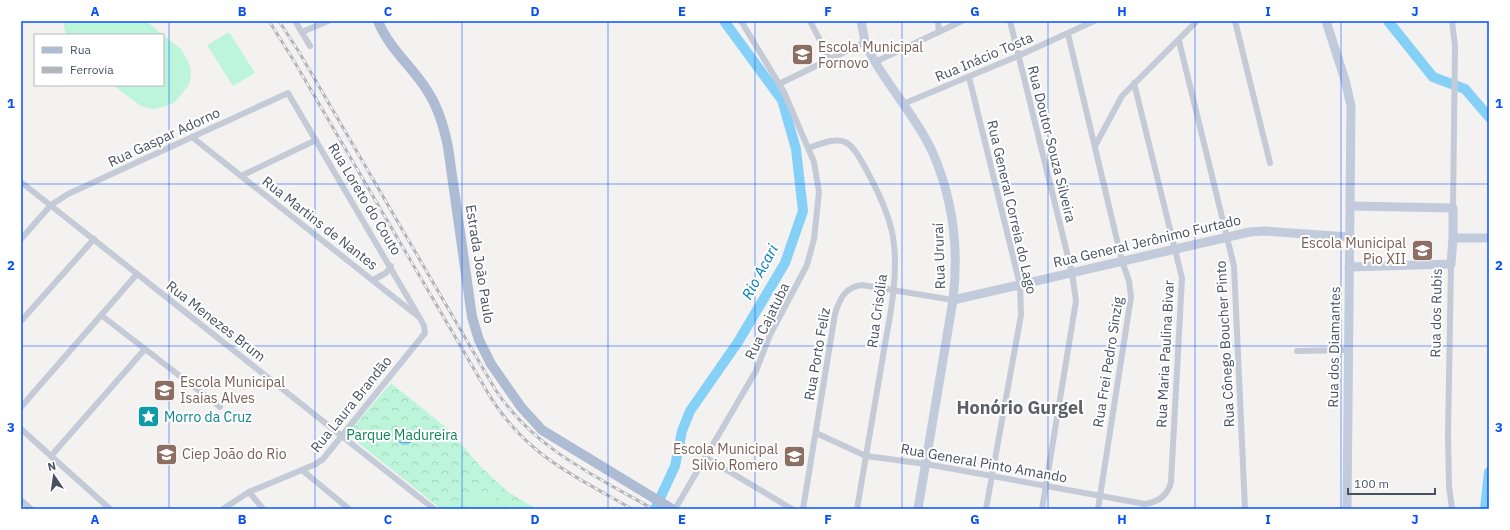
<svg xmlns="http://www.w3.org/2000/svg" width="1510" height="530" viewBox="0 0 1510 530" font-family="'IBM Plex Sans',sans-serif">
  <defs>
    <pattern id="forest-crowns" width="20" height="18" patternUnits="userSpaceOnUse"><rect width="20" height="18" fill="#bcf5d9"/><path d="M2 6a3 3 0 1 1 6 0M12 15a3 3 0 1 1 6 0" fill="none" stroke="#a3d4bd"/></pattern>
    <pattern id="water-rules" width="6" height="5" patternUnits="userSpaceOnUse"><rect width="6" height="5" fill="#84d0f7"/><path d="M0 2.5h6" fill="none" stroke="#6eabcb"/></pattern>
  </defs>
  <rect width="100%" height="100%" fill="#f4f1f1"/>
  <path fill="url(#forest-crowns)" d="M 391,383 L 448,429 L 480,466 L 508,492 L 537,509 L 441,509 L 351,437 L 349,432 Z"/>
  <g fill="#bcf5d9">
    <path d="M 65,21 L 146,21 L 182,50 L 190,66 L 191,76 L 189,85 L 174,103 L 163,107 L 153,109 L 141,106 L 113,85 L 163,85 L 163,35 L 66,35 L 64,26 Z"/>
    <path d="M 229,32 L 255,73 L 233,86 L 207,45 Z"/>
    <path d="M 471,486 L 496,497 L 491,509 L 479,509 L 465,504 Z"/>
  </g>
  <circle fill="url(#water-rules)" cx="405" cy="437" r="8"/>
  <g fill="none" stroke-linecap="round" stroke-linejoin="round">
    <g stroke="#84d0f7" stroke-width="10">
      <path d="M 1388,21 L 1433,77 L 1465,89 L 1489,117"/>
      <path d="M 655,509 L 675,466 L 682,431 L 690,411 L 738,342 L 785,263 L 803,211 L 796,149 L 782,100 L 724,21"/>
      <path d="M 1485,509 L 1489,472"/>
    </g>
    <g stroke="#c4cbd7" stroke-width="6">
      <path d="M 295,21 L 310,46"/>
      <path d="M 810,21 L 829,58"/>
      <path d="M 938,21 L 939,32"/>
      <path d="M 1010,21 L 1072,273 L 1076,301 L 1042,509"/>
      <path d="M 1235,21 L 1270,163"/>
      <path d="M 1452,21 L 1455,46 L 1453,208"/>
      <path d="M 302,32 L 328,21"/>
      <path d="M 1068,34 L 1122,261 L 1129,281 L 1131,297 L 1098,509"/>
      <path d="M 1179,41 L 1234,266 L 1245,509"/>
      <path d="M 875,62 L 962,21"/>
      <path d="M 969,77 L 1020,285 L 1021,315 L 986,509"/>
      <path d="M 779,84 L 865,42"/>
      <path d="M 903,104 L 1018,56 L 1094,21"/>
      <path d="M 192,137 L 420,318 L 424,326 L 425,333 L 323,459 L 316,464 L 249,492 L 223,509"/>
      <path d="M 1095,146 L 1122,96 L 1197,21"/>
      <path d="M 809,148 C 845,134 849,138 867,171 C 879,193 892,221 894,245 C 898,282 889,320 883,356 C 874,407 866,458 857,509"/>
      <path d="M 241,176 L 316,140"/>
      <path d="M 21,182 L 434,509"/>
      <path d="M 21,239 L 51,205 L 68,194 L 288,93 L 418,315"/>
      <path d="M 1451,264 L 1448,435 L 1449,486 L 1452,509"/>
      <path d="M 373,280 L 386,273 L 391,266"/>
      <path d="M 101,315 L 220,407"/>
      <path d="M 21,321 L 94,239"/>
      <path d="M 1297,351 L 1349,350"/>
      <path d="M 21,407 L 137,274"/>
      <path d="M 21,429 L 110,509"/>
      <path d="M 816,433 L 866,456 L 926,464 L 1145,504 C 1158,502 1168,495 1171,482 L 1182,278 L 1134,83"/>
      <path d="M 51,456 L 145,349"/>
      <path d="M 705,457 L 792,509"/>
      <path d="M 302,470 L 349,509"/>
      <path d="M 249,492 L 263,509"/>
      <path d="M 21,500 L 31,509"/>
      <path d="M 675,509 L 756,371 L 770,335 L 807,265 L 814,239 L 819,192 L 814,162 L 784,92 L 741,21"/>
      <path d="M 803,509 L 835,314 C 840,298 845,287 862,285 L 953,300"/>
    </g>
    <g stroke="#c2cbdc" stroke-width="9">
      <path d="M 861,21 L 865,42 L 870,53 C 888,87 916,116 932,151 C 953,198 959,249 953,300 L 918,509"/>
      <path d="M 1326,21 L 1345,80 L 1351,106 L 1347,509"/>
      <path d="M 1453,238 L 1489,238"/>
      <path d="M 1349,267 L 1451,264 L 1453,238 L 1453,208 L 1350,206"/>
      <path d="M 953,300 L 1250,232 L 1264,231 L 1349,237"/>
    </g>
    <path stroke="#aebcd3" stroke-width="10" d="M 378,21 C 389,49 413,67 428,92 C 439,109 444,127 448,147 L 472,317 L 479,340 L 491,364 L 521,407 L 542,430 L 672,509"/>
    <defs>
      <g id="rail">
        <path d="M 269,21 L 294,61 L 488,393 C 524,454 573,475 632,509"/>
        <path d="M 279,21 L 299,52 L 495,389 C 534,449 594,475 653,509"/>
      </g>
    </defs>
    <use href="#rail" stroke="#b3b5bc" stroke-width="3"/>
    <use href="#rail" stroke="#fff" stroke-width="1.5" stroke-dasharray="4.5" stroke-linecap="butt"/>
  </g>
  <path fill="none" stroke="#0450fb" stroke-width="1" stroke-opacity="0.55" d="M 169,21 L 169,509M 315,21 L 315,509M 462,21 L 462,509M 608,21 L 608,509M 755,21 L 755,509M 902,21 L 902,509M 1048,21 L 1048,509M 1195,21 L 1195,509M 1341,21 L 1341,509M 21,184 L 1489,184M 21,346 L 1489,346"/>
  <defs>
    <symbol id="school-square" viewBox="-11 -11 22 22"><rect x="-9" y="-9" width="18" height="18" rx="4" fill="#8d6e63" stroke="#fff"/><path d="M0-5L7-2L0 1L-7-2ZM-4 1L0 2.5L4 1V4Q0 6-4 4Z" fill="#fff"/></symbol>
    <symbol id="sight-square" viewBox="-11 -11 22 22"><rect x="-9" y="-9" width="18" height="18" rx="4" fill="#0f9aa8" stroke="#fff"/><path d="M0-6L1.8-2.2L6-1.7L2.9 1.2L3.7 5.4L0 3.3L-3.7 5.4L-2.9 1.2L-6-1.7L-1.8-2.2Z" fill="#fff"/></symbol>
  </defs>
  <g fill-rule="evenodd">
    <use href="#school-square" x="790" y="42" width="25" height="25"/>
    <use href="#school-square" x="1410" y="238" width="25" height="25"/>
    <use href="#school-square" x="152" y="378" width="25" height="25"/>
    <use href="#sight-square" x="136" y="404" width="25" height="25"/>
    <use href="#school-square" x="154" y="442" width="25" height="25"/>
    <use href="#school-square" x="782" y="444" width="25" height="25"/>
  </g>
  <g text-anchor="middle" stroke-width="4" stroke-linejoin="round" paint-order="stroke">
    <g font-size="14" fill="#785e54" stroke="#fff" text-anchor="start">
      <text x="818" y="52">Escola Municipal<tspan x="818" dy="16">Fornovo</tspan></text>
      <text x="1406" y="248" text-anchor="end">Escola Municipal<tspan x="1406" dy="16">Pio XII</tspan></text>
      <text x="180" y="387">Escola Municipal<tspan x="180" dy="16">Isaias Alves</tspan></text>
      <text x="778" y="454" text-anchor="end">Escola Municipal<tspan x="778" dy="16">Silvio Romero</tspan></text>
      <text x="182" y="459">Ciep João do Rio</text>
    </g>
    <g font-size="14" fill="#475161" stroke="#fff">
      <text transform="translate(984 57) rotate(-23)" y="5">Rua Inácio Tosta</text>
      <text transform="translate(164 137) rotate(-25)" y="5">Rua Gaspar Adorno</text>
      <text transform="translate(1052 144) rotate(76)" y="5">Rua Doutor Souza Silveira</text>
      <text transform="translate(365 199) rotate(59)" y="5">Rua Loreto do Couto</text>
      <text transform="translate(1012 207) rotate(77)" y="5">Rua General Correia do Lago</text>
      <text transform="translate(320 223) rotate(38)" y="5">Rua Martins de Nantes</text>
      <text transform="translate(1147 241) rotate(-13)" y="5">Rua General Jerônimo Furtado</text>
      <text transform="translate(939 256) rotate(-92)" y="5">Rua Ururaí</text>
      <text transform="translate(480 264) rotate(81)" y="5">Estrada João Paulo</text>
      <text transform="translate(877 311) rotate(-82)" y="5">Rua Crisólia</text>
      <text transform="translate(1436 313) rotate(-89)" y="5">Rua dos Rubis</text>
      <text transform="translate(216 321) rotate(38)" y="5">Rua Menezes Brum</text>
      <text transform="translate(767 321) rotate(-64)" y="5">Rua Cajatuba</text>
      <text transform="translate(1225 344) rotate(-93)" y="5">Rua Cônego Boucher Pinto</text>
      <text transform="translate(1334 347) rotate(-89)" y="5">Rua dos Diamantes</text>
      <text transform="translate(817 354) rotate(-80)" y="5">Rua Porto Feliz</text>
      <text transform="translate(1165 354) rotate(-87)" y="5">Rua Maria Paulina Bivar</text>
      <text transform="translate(1108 362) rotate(-81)" y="5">Rua Frei Pedro Sinzig</text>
      <text transform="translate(351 404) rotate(-51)" y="5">Rua Laura Brandão</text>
      <text transform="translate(984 463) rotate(10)" y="5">Rua General Pinto Amando</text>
    </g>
    <g font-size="14" fill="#0d838f" stroke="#fff" text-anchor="start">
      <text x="164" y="422">Morro da Cruz</text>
    </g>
    <g font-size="14" fill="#0c8256" stroke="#fff">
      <text x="402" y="440">Parque Madureira</text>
    </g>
    <g font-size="15" font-style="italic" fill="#007cbb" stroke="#fff">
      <text transform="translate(760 272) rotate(-62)" y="5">Rio Acari</text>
    </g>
    <g font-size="18" font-weight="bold" fill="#5d6067" stroke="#fff">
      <text x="1020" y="414">Honório Gurgel</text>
    </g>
  </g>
  <rect width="1510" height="530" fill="none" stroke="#ffffff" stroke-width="44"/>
  <rect x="34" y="34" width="130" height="52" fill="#ffffff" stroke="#b5b9c0"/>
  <rect x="42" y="47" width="20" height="6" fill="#aebcd3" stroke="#b5b9c0"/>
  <text x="70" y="54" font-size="12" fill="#475161">Rua</text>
  <rect x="42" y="67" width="20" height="6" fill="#b3b5bc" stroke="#b5b9c0"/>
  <text x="70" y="74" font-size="12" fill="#475161">Ferrovia</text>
  <g transform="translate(54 476) rotate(347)" stroke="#ffffff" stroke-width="3" paint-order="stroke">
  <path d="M0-3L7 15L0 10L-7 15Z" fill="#475161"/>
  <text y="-6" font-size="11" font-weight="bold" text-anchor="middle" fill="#475161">N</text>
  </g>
  <path d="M1348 488v6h87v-6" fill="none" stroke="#475161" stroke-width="2"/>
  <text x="1354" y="488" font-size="12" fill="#475161" stroke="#ffffff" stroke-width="3" paint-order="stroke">100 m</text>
  <rect x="22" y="22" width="1466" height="486" fill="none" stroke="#0450fb" stroke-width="1.5"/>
  <g font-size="13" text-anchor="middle" font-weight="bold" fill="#0450fb">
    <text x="95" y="16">A</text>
    <text x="242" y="16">B</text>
    <text x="388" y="16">C</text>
    <text x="535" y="16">D</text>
    <text x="682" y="16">E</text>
    <text x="828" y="16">F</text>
    <text x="975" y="16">G</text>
    <text x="1122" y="16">H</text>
    <text x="1268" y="16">I</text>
    <text x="1415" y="16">J</text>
    <text x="11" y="108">1</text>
    <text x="1499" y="108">1</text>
    <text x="11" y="270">2</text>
    <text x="1499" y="270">2</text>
    <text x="11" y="432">3</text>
    <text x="1499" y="432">3</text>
    <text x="95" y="524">A</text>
    <text x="242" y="524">B</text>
    <text x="388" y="524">C</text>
    <text x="535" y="524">D</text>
    <text x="682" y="524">E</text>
    <text x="828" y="524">F</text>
    <text x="975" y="524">G</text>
    <text x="1122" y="524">H</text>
    <text x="1268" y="524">I</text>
    <text x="1415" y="524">J</text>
  </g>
</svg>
